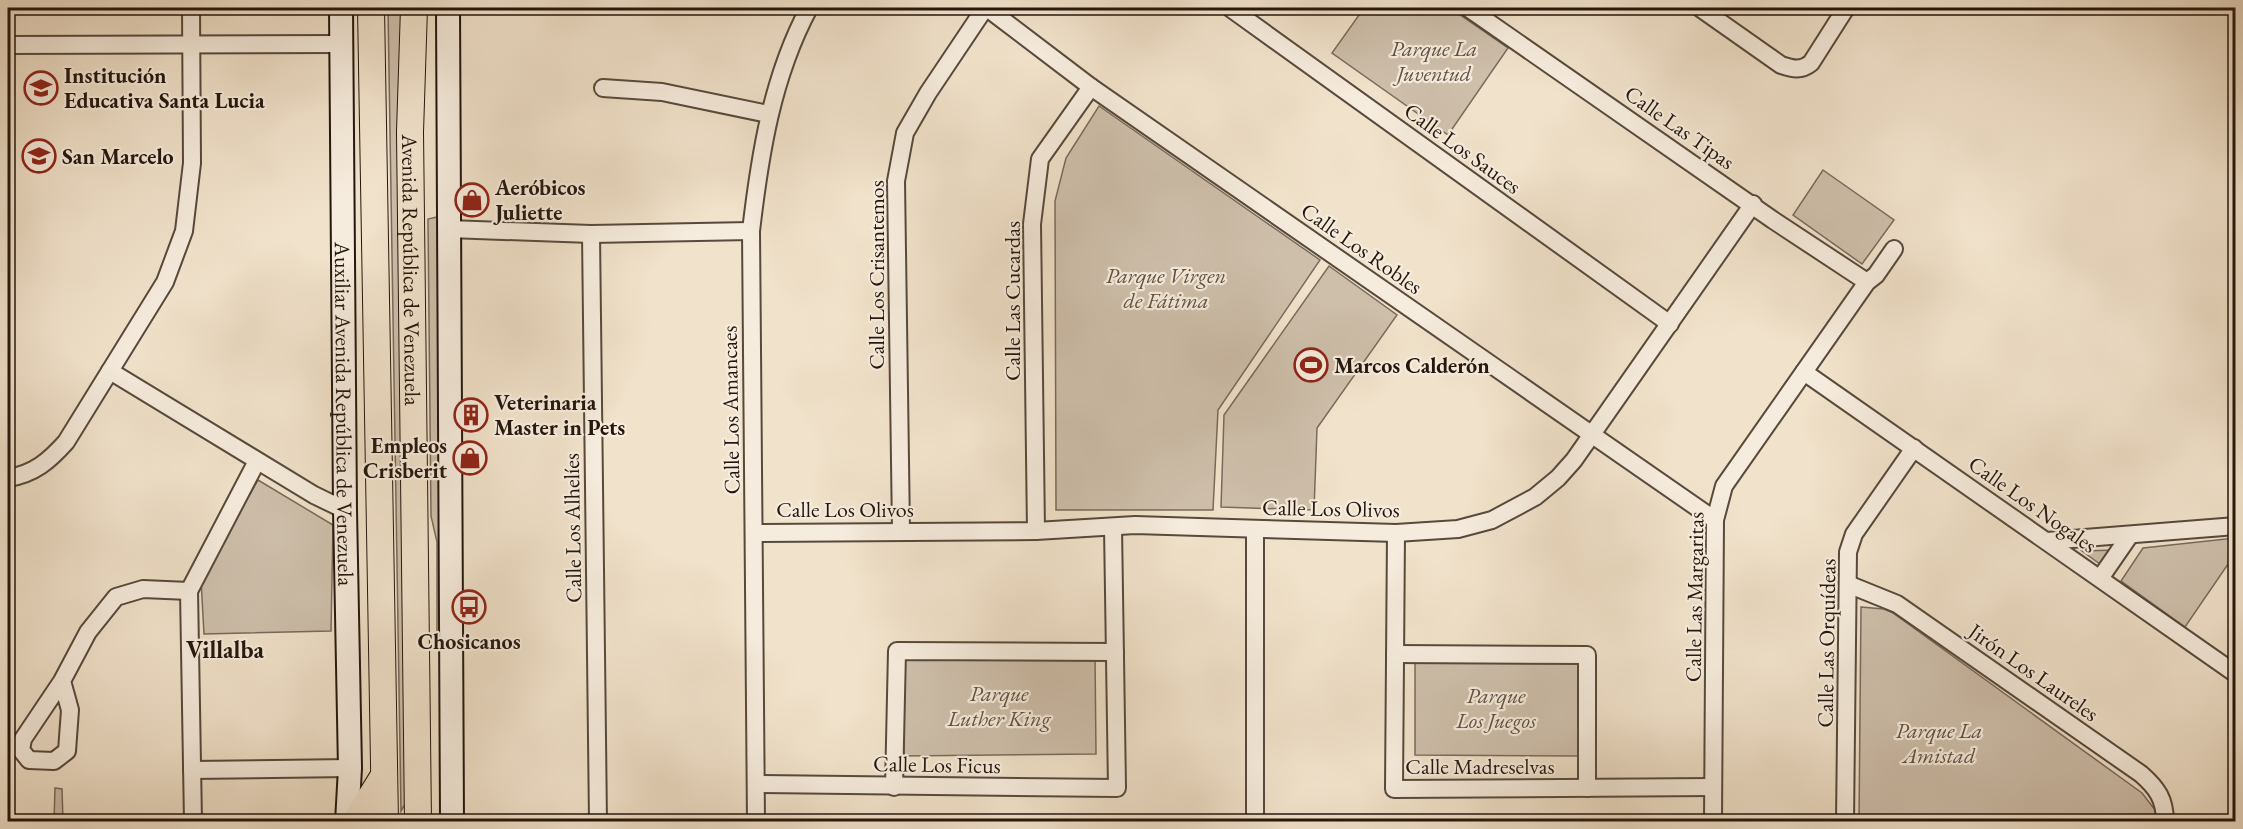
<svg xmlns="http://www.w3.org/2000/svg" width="2243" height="829" viewBox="0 0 2243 829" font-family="'EB Garamond',serif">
  <rect width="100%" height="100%" fill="#f1e2cb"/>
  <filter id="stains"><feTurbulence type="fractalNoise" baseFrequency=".00333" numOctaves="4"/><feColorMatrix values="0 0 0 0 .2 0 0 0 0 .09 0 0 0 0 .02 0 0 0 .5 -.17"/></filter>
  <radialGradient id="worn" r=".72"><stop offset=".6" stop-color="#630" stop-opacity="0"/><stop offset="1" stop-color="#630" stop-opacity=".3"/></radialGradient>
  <g fill="#cebfab" stroke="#796a5c" stroke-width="1.5">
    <path d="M 388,8 L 402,8 L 411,794 L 401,811 Z"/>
    <path d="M 1364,8 L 1450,8 L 1508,48 L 1448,135 L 1332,53 Z"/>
    <path d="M 1099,106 L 1320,260 L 1218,410 L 1213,510 L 1056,510 L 1055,201 L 1066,158 Z"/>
    <path d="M 1823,170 L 1894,220 L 1862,264 L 1793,215 Z"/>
    <path d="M 437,217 L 442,649 L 437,650 L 437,542 L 431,516 L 428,219 Z"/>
    <path d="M 1329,266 L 1397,315 L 1317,428 L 1314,510 L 1221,507 L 1224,415 Z"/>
    <path d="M 258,480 L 333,525 L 331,631 L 204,634 L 201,580 Z"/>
    <path d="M 2235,538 L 2235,554 L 2185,627 L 2121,581 L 2143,548 Z"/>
    <path d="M 2115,550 L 2104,567 L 2082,551 Z"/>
    <path d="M 1861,607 L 1884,609 L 1893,613 L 2142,793 L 2156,811 L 2157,822 L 1859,822 Z"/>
    <path d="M 1095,656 L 1096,754 L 904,756 L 903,657 Z"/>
    <path d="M 1415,658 L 1582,662 L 1583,756 L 1415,755 Z"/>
    <path d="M 55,788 L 62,789 L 63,821 L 54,821 Z"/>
  </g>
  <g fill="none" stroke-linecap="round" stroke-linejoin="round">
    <defs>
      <g id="street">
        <path d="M 987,8 L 1091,87 L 1715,520"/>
        <path d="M 1230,8 L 1670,324"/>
        <path d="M 1468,8 L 1773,220 L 1867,282"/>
        <path d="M 1700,8 L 1781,65 C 1793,69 1801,71 1811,63 L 1846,8"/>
        <path d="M 8,45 L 341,44"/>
        <path d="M 603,88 L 662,92 L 768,114"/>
        <path d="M 449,229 L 591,234 L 751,231"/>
        <path d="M 591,234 L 598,822"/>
        <path d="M 110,371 L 314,495 L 345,510"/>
        <path d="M 1804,372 L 2236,674"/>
        <path d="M 8,478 C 34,474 49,461 66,442 L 165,282 L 184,231 L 192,163 L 191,8"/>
        <path d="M 1255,529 L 1255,822"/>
        <path d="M 901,531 L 896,181 L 905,133 L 928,93 L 985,8"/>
        <path d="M 1036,531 L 1032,224 L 1040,159 L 1091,87"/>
        <path d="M 754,533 L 1036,531 L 1135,525 L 1396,533 L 1458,529 L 1492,520 L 1535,497 L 1558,478 L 1574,460 L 1753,204"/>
        <path d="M 1396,533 L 1394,789 L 1713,787"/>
        <path d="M 2047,541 L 2236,526"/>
        <path d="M 2101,577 L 2130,535"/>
        <path d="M 1850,585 L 1897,604 L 2141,774 C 2157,788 2165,799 2165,822"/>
        <path d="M 1395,654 L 1587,655 L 1587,788"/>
        <path d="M 62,681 L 70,710 L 67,751 L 54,761 L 29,760 L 21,750 L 23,739 L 62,681 L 88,632 L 116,597 L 143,589 L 189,591"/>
        <path d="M 192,770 L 350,768"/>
        <path d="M 757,784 L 1117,788 L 1113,527"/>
        <path d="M 894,787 L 897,651 L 1115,652"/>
        <path d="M 193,822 L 189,591 L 257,461"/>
        <path d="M 756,822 L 751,231 C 760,154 772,77 809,8"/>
        <path d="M 1713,822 L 1715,520 L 1724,486 L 1867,282 L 1876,275 L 1894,249"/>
        <path d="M 1845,822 L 1848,552 L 1854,534 L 1914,448"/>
      </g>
      <g id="secondary">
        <path id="s1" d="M 341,8 L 345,510 L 350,768 L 347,822"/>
        <path d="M 448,8 L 452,822"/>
      </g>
      <g id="primary">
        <path d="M 371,8 L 385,822"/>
        <path id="s2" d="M 414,8 L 410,132 L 418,822"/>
        <path d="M 355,822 L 383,777"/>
      </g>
    </defs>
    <use href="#street" stroke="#57493c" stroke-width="20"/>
    <use href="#secondary" stroke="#24160d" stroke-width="26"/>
    <use href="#primary" stroke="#24160d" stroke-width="28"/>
    <use href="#street" stroke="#f6ecdd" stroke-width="16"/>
    <use href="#secondary" stroke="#f6ecdd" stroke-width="22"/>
    <use href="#primary" stroke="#f1e2cb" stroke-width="26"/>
  </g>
  <defs>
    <symbol id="school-ring" viewBox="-11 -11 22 22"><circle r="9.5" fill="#f6ecdd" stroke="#8f2418" stroke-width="1.5"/><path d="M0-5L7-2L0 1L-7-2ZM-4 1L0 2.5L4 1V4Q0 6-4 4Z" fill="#8f2418"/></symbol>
    <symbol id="shop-ring" viewBox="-11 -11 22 22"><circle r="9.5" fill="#f6ecdd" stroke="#8f2418" stroke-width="1.5"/><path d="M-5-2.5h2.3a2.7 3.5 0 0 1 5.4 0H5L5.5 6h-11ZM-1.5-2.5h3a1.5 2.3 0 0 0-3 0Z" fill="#8f2418"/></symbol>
    <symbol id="stadium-ring" viewBox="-11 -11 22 22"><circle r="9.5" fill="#f6ecdd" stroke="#8f2418" stroke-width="1.5"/><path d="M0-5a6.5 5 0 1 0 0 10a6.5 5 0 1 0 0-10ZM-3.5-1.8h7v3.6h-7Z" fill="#8f2418"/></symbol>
    <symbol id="building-ring" viewBox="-11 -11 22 22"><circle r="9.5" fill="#f6ecdd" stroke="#8f2418" stroke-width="1.5"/><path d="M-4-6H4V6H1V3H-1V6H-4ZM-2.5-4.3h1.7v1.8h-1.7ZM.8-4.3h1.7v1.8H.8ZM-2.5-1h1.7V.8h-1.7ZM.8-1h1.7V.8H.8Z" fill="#8f2418"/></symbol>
    <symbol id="bus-ring" viewBox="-11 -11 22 22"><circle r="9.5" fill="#f6ecdd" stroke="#8f2418" stroke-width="1.5"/><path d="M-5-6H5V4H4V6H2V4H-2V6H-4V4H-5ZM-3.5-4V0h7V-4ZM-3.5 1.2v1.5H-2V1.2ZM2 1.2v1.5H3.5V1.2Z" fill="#8f2418"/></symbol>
  </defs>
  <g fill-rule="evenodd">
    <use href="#school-ring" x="22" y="69" width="38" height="38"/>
    <use href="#school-ring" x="20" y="137" width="38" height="38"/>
    <use href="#shop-ring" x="453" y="181" width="38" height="38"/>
    <use href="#stadium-ring" x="1292" y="346" width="38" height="38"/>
    <use href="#building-ring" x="452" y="396" width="38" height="38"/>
    <use href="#shop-ring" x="451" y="439" width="38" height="38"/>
    <use href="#bus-ring" x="450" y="588" width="38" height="38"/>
  </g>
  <g text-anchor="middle" stroke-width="4.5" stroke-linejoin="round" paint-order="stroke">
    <g font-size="22" font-style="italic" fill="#605144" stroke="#f6ecdd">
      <text x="1434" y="56">Parque La<tspan x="1434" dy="25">Juventud</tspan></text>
      <text x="1166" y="283">Parque Virgen<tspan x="1166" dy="25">de Fátima</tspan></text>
      <text x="999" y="701">Parque<tspan x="999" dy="25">Luther King</tspan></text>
      <text x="1496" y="703">Parque<tspan x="1496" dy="25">Los Juegos</tspan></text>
      <text x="1939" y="738">Parque La<tspan x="1939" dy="25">Amistad</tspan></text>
    </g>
    <g font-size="22" font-weight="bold" fill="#24160d" stroke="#f6ecdd" text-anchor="start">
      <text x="64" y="83">Institución<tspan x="64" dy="25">Educativa Santa Lucia</tspan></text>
      <text x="62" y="164">San Marcelo</text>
      <text x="495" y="195">Aeróbicos<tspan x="495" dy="25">Juliette</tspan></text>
      <text x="1334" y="373">Marcos Calderón</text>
      <text x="494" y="410">Veterinaria<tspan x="494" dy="25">Master in Pets</tspan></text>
      <text x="447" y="453" text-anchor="end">Empleos<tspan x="447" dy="25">Crisberit</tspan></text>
      <text x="469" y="649" text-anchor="middle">Chosicanos</text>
    </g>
    <g font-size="22" fill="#24160d" stroke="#f6ecdd">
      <text transform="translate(1680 127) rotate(35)" y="8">Calle Las Tipas</text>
      <text transform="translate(1463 148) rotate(36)" y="8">Calle Los Sauces</text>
      <text transform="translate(1362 248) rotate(35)" y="8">Calle Los Robles</text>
      <text dy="8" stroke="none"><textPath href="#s2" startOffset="262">Avenida República de Venezuela</textPath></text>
      <text transform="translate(876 275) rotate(-90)" y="8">Calle Los Crisantemos</text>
      <text transform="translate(1012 301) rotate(-90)" y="8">Calle Las Cucardas</text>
      <text transform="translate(730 410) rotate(-91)" y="8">Calle Los Amancaes</text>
      <text dy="8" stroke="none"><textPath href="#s1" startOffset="406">Auxiliar Avenida República de Venezuela</textPath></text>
      <text transform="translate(2033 504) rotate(35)" y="8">Calle Los Nogales</text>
      <text transform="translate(1331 508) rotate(1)" y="8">Calle Los Olivos</text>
      <text x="845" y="517">Calle Los Olivos</text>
      <text transform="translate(572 528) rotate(-91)" y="8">Calle Los Alhelíes</text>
      <text transform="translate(1694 597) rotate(-89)" y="8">Calle Las Margaritas</text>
      <text transform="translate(1826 643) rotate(-89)" y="8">Calle Las Orquídeas</text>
      <text transform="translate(2034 672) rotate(35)" y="8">Jirón Los Laureles</text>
      <text transform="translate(937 764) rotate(1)" y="8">Calle Los Ficus</text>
      <text x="1480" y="774">Calle Madreselvas</text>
    </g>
    <g font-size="24" font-weight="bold" fill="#24160d" stroke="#f6ecdd">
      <text x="225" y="658">Villalba</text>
    </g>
  </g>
  <rect width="2243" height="829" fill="none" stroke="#f1e2cb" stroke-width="30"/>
  <rect x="9" y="9" width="2225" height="811" fill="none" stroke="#24160d" stroke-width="3"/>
  <rect x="15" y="15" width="2213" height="799" fill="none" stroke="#24160d" stroke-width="1.5"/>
  <rect width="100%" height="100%" filter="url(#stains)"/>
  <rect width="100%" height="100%" fill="url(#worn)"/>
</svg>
